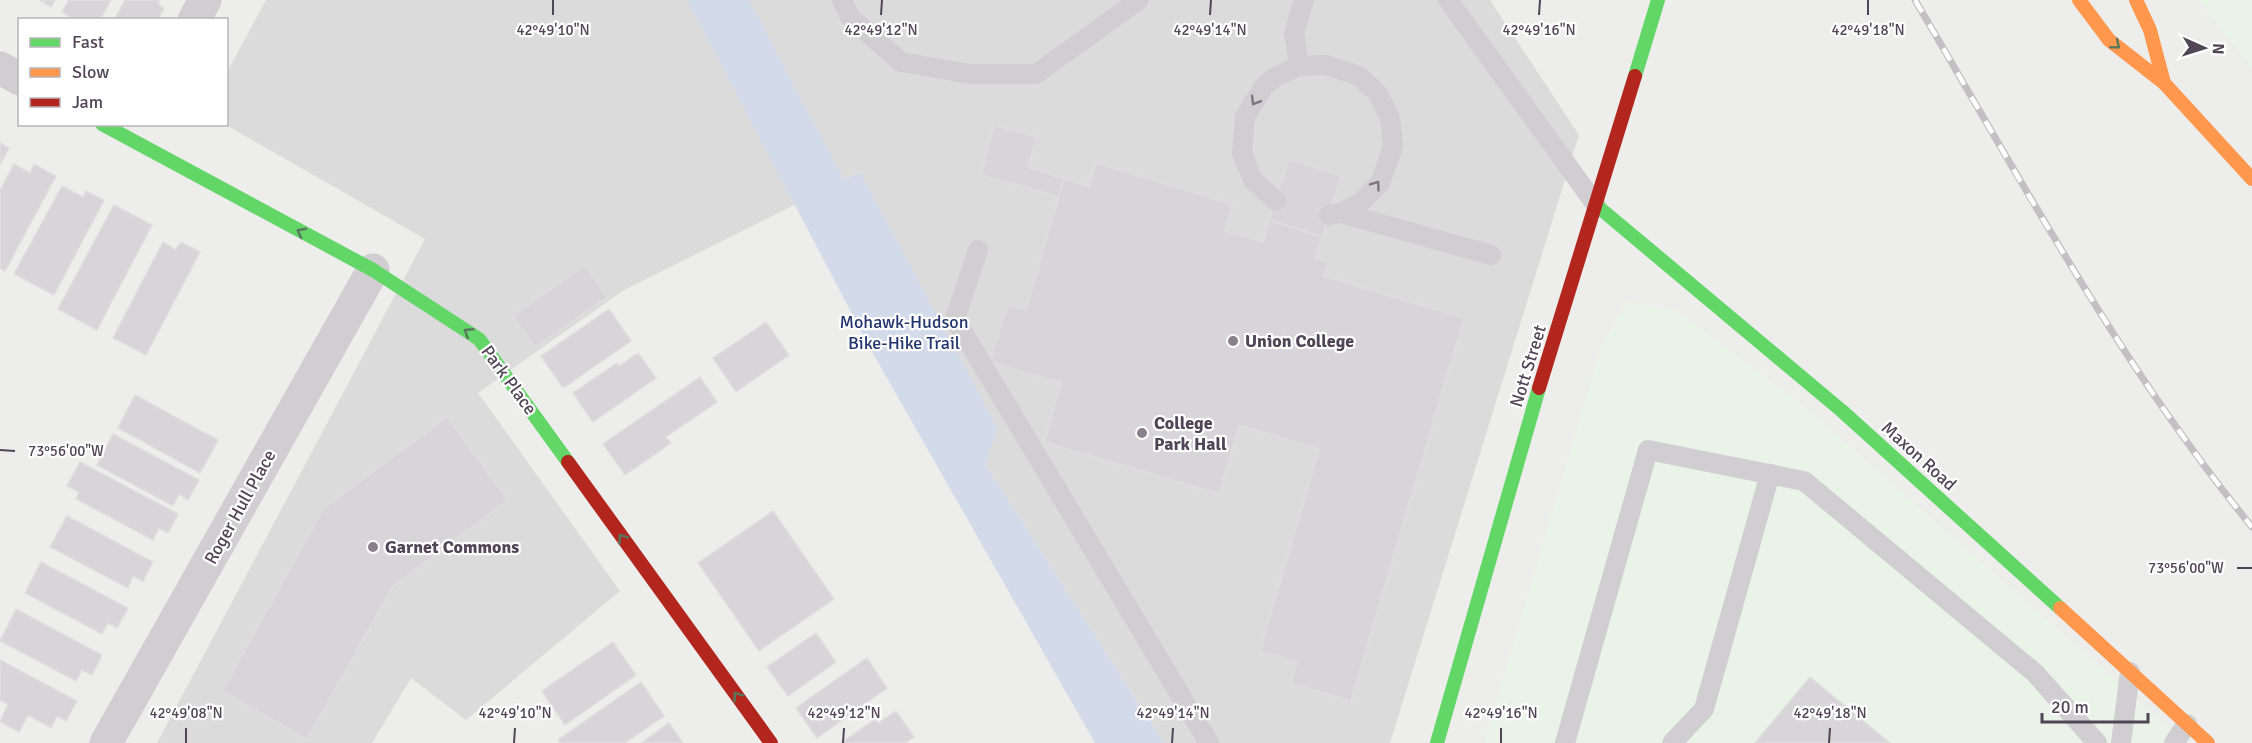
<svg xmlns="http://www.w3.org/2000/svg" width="2252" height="743" viewBox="0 0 2252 743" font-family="Signika,sans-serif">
  <rect width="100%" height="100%" fill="#ededec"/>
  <g fill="#e9f3e8">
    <path d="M 2198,0 L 2252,0 L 2252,69 L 2199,1 Z"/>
    <path d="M 1626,301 L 1678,311 L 1804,406 L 2187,743 L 1484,743 L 1600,350 Z"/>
  </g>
  <path fill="#dcdbdb" d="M 266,0 L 1490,0 L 1579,135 L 1390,743 L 1164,743 L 985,464 L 860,172 L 624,290 L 478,393 L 620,591 L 466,720 L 411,678 L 372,743 L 157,743 L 425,239 L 226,125 L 227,72 Z"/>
  <path fill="#d3dbea" d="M 687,0 L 749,0 L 844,180 L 860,172 L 998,429 L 985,464 L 1164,743 L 1095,743 L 871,350 Z"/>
  <g fill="#d7d5d8" stroke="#dfdedf" stroke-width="1.5">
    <path d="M 40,0 L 55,0 L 51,7 Z"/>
    <path d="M 69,0 L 111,0 L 100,20 L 75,20 L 62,12 Z"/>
    <path d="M 125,0 L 160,0 L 158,4 L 164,8 L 158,20 L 114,20 Z"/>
    <path d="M 994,125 L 1037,137 L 1028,167 L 1064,179 L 1059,197 L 981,175 Z"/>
    <path d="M 0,143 L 9,148 L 0,165 Z"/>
    <path d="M 1289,159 L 1341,176 L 1322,237 L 1269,220 Z"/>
    <path d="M 1096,163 L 1232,204 L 1225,231 L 1263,242 L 1269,220 L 1322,237 L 1315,258 L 1328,262 L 1324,276 L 1464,318 L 1351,701 L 1291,683 L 1297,662 L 1260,651 L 1319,449 L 1239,425 L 1219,494 L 1044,442 L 1061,383 L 990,362 L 1007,305 L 1026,310 L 1064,179 L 1089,186 Z"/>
    <path d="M 14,164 L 30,173 L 34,164 L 56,176 L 5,271 L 0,268 L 0,191 Z"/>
    <path d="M 62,186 L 83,197 L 86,191 L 104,200 L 54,295 L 14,274 Z"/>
    <path d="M 114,205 L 152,225 L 97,330 L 58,309 Z"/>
    <path d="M 163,242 L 176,250 L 181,242 L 200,252 L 146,355 L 113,338 Z"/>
    <path d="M 585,265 L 607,297 L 535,347 L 513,316 Z"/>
    <path d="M 609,309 L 631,341 L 563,388 L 541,356 Z"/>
    <path d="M 766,322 L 789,355 L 736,392 L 713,358 Z"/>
    <path d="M 638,353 L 656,378 L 593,422 L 573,393 L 617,363 L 619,366 Z"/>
    <path d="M 700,377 L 717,402 L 666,437 L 671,443 L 625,475 L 603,444 Z"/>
    <path d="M 135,395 L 218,440 L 200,473 L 118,428 Z"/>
    <path d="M 447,417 L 508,500 L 393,586 L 307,739 L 222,691 L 323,509 Z"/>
    <path d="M 113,434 L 199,480 L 188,500 L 179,494 L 173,506 L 97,465 Z"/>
    <path d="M 80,462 L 178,514 L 168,533 L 159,528 L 153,540 L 76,499 L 79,492 L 67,486 Z"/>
    <path d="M 773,511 L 834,599 L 759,651 L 698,563 Z"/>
    <path d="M 67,516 L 153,562 L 143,581 L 133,576 L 128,588 L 50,547 Z"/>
    <path d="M 41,562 L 128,608 L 117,628 L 108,623 L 102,634 L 25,593 Z"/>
    <path d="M 16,609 L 102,655 L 92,675 L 82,670 L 76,681 L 0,641 Z"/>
    <path d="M 816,633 L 836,662 L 788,696 L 767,667 Z"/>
    <path d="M 613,642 L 636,675 L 565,725 L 542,691 Z"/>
    <path d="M 867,658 L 887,688 L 817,738 L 796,708 Z"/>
    <path d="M 0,660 L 77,701 L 66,721 L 57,716 L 51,728 L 28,715 L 19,732 L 0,722 L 8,704 L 0,700 Z"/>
    <path d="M 1810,677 L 1890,743 L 1755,743 Z"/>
    <path d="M 641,682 L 664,716 L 625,743 L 560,743 L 558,740 Z"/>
    <path d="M 896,711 L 914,737 L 905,743 L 841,743 L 875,719 L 878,723 Z"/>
    <path d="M 669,723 L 683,743 L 641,743 Z"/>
  </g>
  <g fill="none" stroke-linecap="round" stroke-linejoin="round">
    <g stroke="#d0ced1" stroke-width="20">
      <path d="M 842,0 L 850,17 L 901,62 L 970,74 L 1036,74 L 1139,0"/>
      <path d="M 1448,0 L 1596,205"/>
      <path d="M 1299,66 L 1294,33 L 1304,0"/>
      <path d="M 1276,201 L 1253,180 L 1242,153 L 1245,117 L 1264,86 L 1275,77 L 1299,66 L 1326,65 L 1359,76 L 1378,94 L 1390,118 L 1393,147 L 1380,183 L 1361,202 L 1341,213 L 1329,215"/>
      <path d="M 1341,213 L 1491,255"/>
      <path d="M 978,250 L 955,319 L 1209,743"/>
      <path d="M 1565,743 L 1648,450 L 1804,481 L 2035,673 L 2097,743"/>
      <path d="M 1672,743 L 1704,709 L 1770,474"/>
      <path d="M 2121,743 L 2130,672"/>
      <path d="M 2174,743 L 2187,724"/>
    </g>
    <g stroke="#d0ced1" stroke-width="33">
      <path d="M 194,20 L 205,0"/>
      <path d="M 0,68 L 20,79"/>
      <path d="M 106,743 L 373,270"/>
    </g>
    <g stroke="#63d668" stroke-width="14">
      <path d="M 1635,76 L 1658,0"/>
      <path d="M 102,124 L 373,270 L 479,339 L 568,462"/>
      <path d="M 1596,205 L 1842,411 L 2060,608"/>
      <path d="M 1437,743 L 1539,388"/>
    </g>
    <g stroke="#ff974d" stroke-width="14">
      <path d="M 2079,0 L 2109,40 L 2164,83 L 2252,179"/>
      <path d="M 2136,0 L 2150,30 L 2164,83"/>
      <path d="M 2060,608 L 2208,743"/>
    </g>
    <g stroke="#b3261e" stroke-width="14">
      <path d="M 1539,388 L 1635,76"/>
      <path d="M 568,462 L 771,743"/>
    </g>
    <defs>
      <path id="rail" d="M 1915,0 C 2021,180 2120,365 2252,527"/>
    </defs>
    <use href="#rail" stroke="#c2c0c3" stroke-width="7"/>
    <use href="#rail" stroke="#fff" stroke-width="4.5" stroke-dasharray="14" stroke-linecap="butt"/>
  </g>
  <defs><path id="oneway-chevron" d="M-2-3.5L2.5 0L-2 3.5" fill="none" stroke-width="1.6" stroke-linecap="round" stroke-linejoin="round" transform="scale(1.5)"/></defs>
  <g stroke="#57785c">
    <use href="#oneway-chevron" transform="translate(2116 45) rotate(39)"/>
    <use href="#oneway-chevron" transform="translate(301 232) rotate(-152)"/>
    <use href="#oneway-chevron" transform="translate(468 332) rotate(-147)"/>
    <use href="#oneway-chevron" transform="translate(622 538) rotate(-126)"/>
    <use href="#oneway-chevron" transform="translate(737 696) rotate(-126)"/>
  </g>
  <g stroke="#7d7681">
    <use href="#oneway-chevron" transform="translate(1255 101) rotate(121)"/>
    <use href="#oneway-chevron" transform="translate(1376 185) rotate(-54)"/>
  </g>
  <path fill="none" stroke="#514656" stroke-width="2" d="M 553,15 L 553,0M 881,15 L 882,0M 1210,15 L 1211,0M 1539,15 L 1540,0M 1868,15 L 1868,0M 0,450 L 15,451M 2237,568 L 2252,568M 186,743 L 186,728M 514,743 L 515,728M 843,743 L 844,728M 1172,743 L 1173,728M 1501,743 L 1501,728M 1829,743 L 1830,728"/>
  <g fill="#88808a" stroke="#fff" stroke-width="2">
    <circle cx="1233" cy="341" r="6"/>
    <circle cx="1142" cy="433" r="6"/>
    <circle cx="373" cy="547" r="6"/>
  </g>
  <g text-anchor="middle" stroke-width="4.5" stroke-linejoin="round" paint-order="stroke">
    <g font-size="18" fill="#21356e" stroke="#fff">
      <text x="904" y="328">Mohawk-Hudson<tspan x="904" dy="21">Bike-Hike Trail</tspan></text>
    </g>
    <g font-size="18" font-weight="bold" fill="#514656" stroke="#fff" text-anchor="start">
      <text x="1245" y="347">Union College</text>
      <text x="1154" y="429">College<tspan x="1154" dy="21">Park Hall</tspan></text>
      <text x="385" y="553">Garnet Commons</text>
    </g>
    <g font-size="18" fill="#514656" stroke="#fff">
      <text transform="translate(1528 366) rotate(-73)" y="6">Nott Street</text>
      <text transform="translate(509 380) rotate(54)" y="6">Park Place</text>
      <text transform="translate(1919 456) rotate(42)" y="6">Maxon Road</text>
      <text transform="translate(240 507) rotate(-61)" y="6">Roger Hull Place</text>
    </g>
  </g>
  <g font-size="15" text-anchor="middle" fill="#514656" stroke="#fff" stroke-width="4.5" stroke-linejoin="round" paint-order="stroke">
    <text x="553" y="35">42°49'10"N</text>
    <text x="881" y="35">42°49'12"N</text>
    <text x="1210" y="35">42°49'14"N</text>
    <text x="1539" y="35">42°49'16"N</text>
    <text x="1868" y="35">42°49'18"N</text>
    <text x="66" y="456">73°56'00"W</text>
    <text x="2186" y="573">73°56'00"W</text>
    <text x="186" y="718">42°49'08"N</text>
    <text x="515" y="718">42°49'10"N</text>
    <text x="844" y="718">42°49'12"N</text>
    <text x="1173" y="718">42°49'14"N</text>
    <text x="1501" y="718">42°49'16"N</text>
    <text x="1830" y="718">42°49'18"N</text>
  </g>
  <rect x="18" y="18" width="210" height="108" fill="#ffffff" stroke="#b9b5bb" stroke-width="1.5"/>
  <rect x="30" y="38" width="30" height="9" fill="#63d668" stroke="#b9b5bb" stroke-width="1.5"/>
  <text x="72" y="48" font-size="18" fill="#514656">Fast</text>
  <rect x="30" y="68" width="30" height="9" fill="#ff974d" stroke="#b9b5bb" stroke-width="1.5"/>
  <text x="72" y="78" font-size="18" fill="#514656">Slow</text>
  <rect x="30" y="98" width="30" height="9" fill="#b3261e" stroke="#b9b5bb" stroke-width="1.5"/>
  <text x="72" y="108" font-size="18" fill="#514656">Jam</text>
  <g transform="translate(2204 48) rotate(93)" stroke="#ffffff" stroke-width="4.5" paint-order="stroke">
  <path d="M0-4.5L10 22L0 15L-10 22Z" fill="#514656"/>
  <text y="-9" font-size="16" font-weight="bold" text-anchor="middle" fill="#514656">N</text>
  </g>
  <path d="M2042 713v9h106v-9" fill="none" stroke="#514656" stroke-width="3"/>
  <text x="2051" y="713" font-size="18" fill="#514656" stroke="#ffffff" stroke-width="4.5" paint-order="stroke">20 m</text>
</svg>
